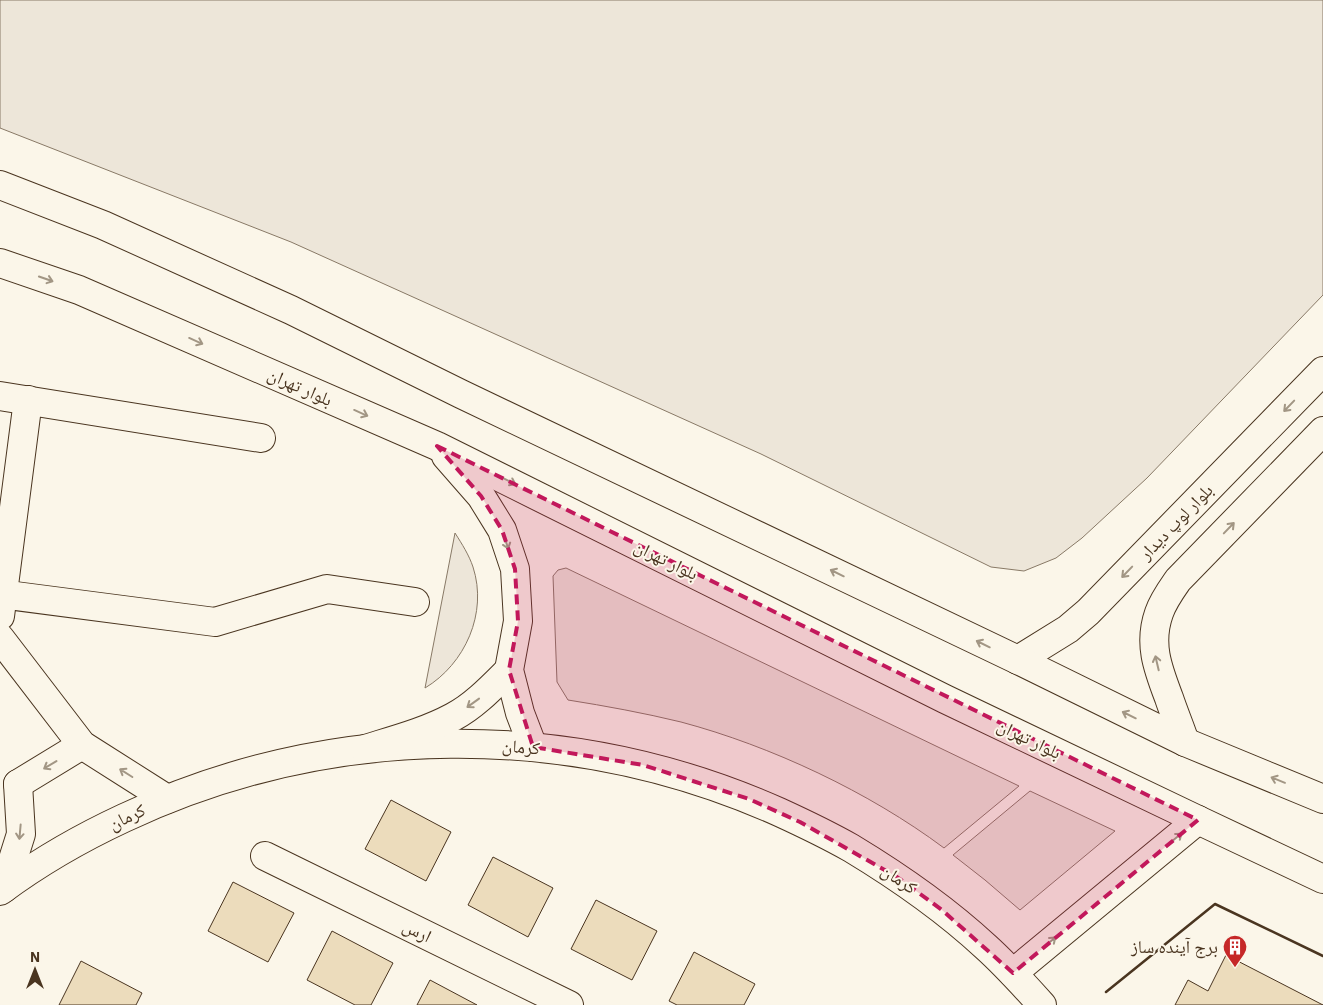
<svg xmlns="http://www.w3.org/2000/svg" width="1323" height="1005" viewBox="0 0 1323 1005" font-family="'IBM Plex Sans','Noto Naskh Arabic',sans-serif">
  <rect width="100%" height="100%" fill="#fbf6e9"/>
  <g fill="#ede6d9" stroke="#887966">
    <path d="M 0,0 L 1323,0 L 1323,295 L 1147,478 L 1082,538 L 1056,558 L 1024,571 L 991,567 L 761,454 L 291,242 L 0,128 Z"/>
    <path d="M 455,533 C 462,544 469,555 473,567 C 488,613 465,664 425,688 Z"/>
    <path d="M 566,568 L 1019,786 L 944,848 C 869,792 771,746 681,722 C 644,713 606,706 568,700 L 557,682 L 553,576 L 558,570 Z"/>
    <path d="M 1030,791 L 1115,831 L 1020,910 L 985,880 L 953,855 Z"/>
  </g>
  <g fill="#ecdcbc" stroke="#4a3520">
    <path d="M 391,800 L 451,832 L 426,881 L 365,849 Z"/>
    <path d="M 493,857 L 553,888 L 528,937 L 468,905 Z"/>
    <path d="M 233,882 L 294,913 L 268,962 L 208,931 Z"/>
    <path d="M 596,900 L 657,931 L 632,980 L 571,949 Z"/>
    <path d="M 332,931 L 393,963 L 371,1005 L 355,1005 L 307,980 Z"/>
    <path d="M 694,952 L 755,984 L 744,1005 L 677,1005 L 669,1001 Z"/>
    <path d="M 1226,955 L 1323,1005 L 1175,1005 L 1188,980 L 1208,991 Z"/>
    <path d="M 81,961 L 142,993 L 136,1005 L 59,1005 Z"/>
    <path d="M 430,980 L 477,1005 L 417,1005 Z"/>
  </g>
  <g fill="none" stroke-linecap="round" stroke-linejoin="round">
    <defs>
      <g id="minor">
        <path d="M 0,396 L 261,438"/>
        <path d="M 0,594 L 215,622 L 327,589 L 415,602"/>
        <path d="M 0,616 L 28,400"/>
        <path d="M 0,638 L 82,745 L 167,799"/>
        <path d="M 1018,660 L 1068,629 L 1088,612 L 1323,371"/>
        <path d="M 1185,742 C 1180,727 1174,713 1169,698 C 1158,669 1148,644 1159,613 C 1163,601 1171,590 1178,580 L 1323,431"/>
        <path d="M 18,784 L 82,745"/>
        <path d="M 265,856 L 569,1005"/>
        <path d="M 4,888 L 21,834 L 18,784"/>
        <path d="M 0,891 C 39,862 81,838 124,818 C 331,721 570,719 779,812 C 803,823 828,835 851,848 C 899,877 945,909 986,947 C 1006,965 1024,985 1042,1005"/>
      </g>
      <g id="major">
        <path d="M 0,185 L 103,225 L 291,310 L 461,394 L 1018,660 L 1185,742 L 1323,799"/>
        <path d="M 0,263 L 79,290 L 437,446 L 945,699 L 1198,820 L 1323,879"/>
        <path d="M 446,456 L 481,496 L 502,530 L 515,569 L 518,621 L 509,670 L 520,713 L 533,747"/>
        <path d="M 365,749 C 394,740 425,732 453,717 C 474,706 492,687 509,670"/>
        <path d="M 1013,973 L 1198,820"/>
      </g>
    </defs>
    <use href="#minor" stroke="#4a3520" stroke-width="30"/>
    <use href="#major" stroke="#4a3520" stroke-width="30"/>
    <use href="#minor" stroke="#fbf6e9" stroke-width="28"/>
    <use href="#major" stroke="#fbf6e9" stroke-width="28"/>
    <path stroke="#4a3520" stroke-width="2.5" d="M 1106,992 L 1215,904 L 1323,956"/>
  </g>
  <defs><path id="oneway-shaft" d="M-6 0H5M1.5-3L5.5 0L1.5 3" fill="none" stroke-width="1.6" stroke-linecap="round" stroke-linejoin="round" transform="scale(1.25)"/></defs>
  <g stroke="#a29684">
    <use href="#oneway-shaft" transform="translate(46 279) rotate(19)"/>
    <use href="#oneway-shaft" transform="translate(196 341) rotate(24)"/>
    <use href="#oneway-shaft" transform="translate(1289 406) rotate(134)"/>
    <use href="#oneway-shaft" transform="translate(361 413) rotate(24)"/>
    <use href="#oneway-shaft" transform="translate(509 481) rotate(26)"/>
    <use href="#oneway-shaft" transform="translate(1229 528) rotate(-46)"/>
    <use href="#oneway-shaft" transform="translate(506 542) rotate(72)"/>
    <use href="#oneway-shaft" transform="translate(1127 572) rotate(134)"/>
    <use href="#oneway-shaft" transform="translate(837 573) rotate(-154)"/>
    <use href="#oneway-shaft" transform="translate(983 644) rotate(-154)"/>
    <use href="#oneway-shaft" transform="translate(1157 663) rotate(-103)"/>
    <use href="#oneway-shaft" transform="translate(473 703) rotate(144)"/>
    <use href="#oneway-shaft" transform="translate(1129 715) rotate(-154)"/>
    <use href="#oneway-shaft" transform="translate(50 765) rotate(149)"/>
    <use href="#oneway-shaft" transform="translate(126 773) rotate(-148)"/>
    <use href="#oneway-shaft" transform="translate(1278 780) rotate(-158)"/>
    <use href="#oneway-shaft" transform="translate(20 832) rotate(95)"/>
    <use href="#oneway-shaft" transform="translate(1176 838) rotate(-39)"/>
    <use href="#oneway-shaft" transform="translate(1050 942) rotate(-40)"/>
  </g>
  <path fill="#c2185b" fill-opacity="0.2" stroke="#c2185b" stroke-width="4" stroke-dasharray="10 6" stroke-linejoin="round" d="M 437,446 L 1198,820 L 1013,973 L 942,910 L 897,877 L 800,822 L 749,799 L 643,765 L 533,747 L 509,670 L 518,621 L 515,569 L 502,530 L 481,496 Z"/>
  <defs>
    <symbol id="building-pin" viewBox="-11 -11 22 30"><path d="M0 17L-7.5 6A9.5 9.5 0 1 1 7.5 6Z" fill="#c62828" stroke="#fbf6e9"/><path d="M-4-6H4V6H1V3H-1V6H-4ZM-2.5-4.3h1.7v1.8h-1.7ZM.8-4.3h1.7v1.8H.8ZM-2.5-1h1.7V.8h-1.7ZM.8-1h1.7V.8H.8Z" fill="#fff"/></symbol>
  </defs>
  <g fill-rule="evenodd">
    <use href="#building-pin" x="1221" y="933" width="28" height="38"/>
  </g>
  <g text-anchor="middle" stroke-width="4" stroke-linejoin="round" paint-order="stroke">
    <g font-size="18" fill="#4a3520" stroke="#fbf6e9">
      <text transform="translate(300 387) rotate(24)" y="6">بلوار تهران</text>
      <text transform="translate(1176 522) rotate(-46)" y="6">بلوار لوپ دیدار</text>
      <text transform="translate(666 560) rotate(26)" y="6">بلوار تهران</text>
      <text transform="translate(1029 739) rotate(26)" y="6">بلوار تهران</text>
      <text transform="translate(521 747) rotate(5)" y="6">کرمان</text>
      <text transform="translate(127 817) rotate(-25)" y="6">کرمان</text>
      <text transform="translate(899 879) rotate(34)" y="6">کرمان</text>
      <text transform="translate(417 931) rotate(26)" y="6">ارس</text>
    </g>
    <g font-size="18" fill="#4a3520" stroke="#fbf6e9" text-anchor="end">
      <text x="1218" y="953">برج آینده ساز</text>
    </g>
  </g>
  <g transform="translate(35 970)" stroke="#fbf6e9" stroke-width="4" paint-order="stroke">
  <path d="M0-4L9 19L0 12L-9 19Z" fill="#4a3520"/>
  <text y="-8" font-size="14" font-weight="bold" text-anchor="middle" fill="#4a3520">N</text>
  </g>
</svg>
